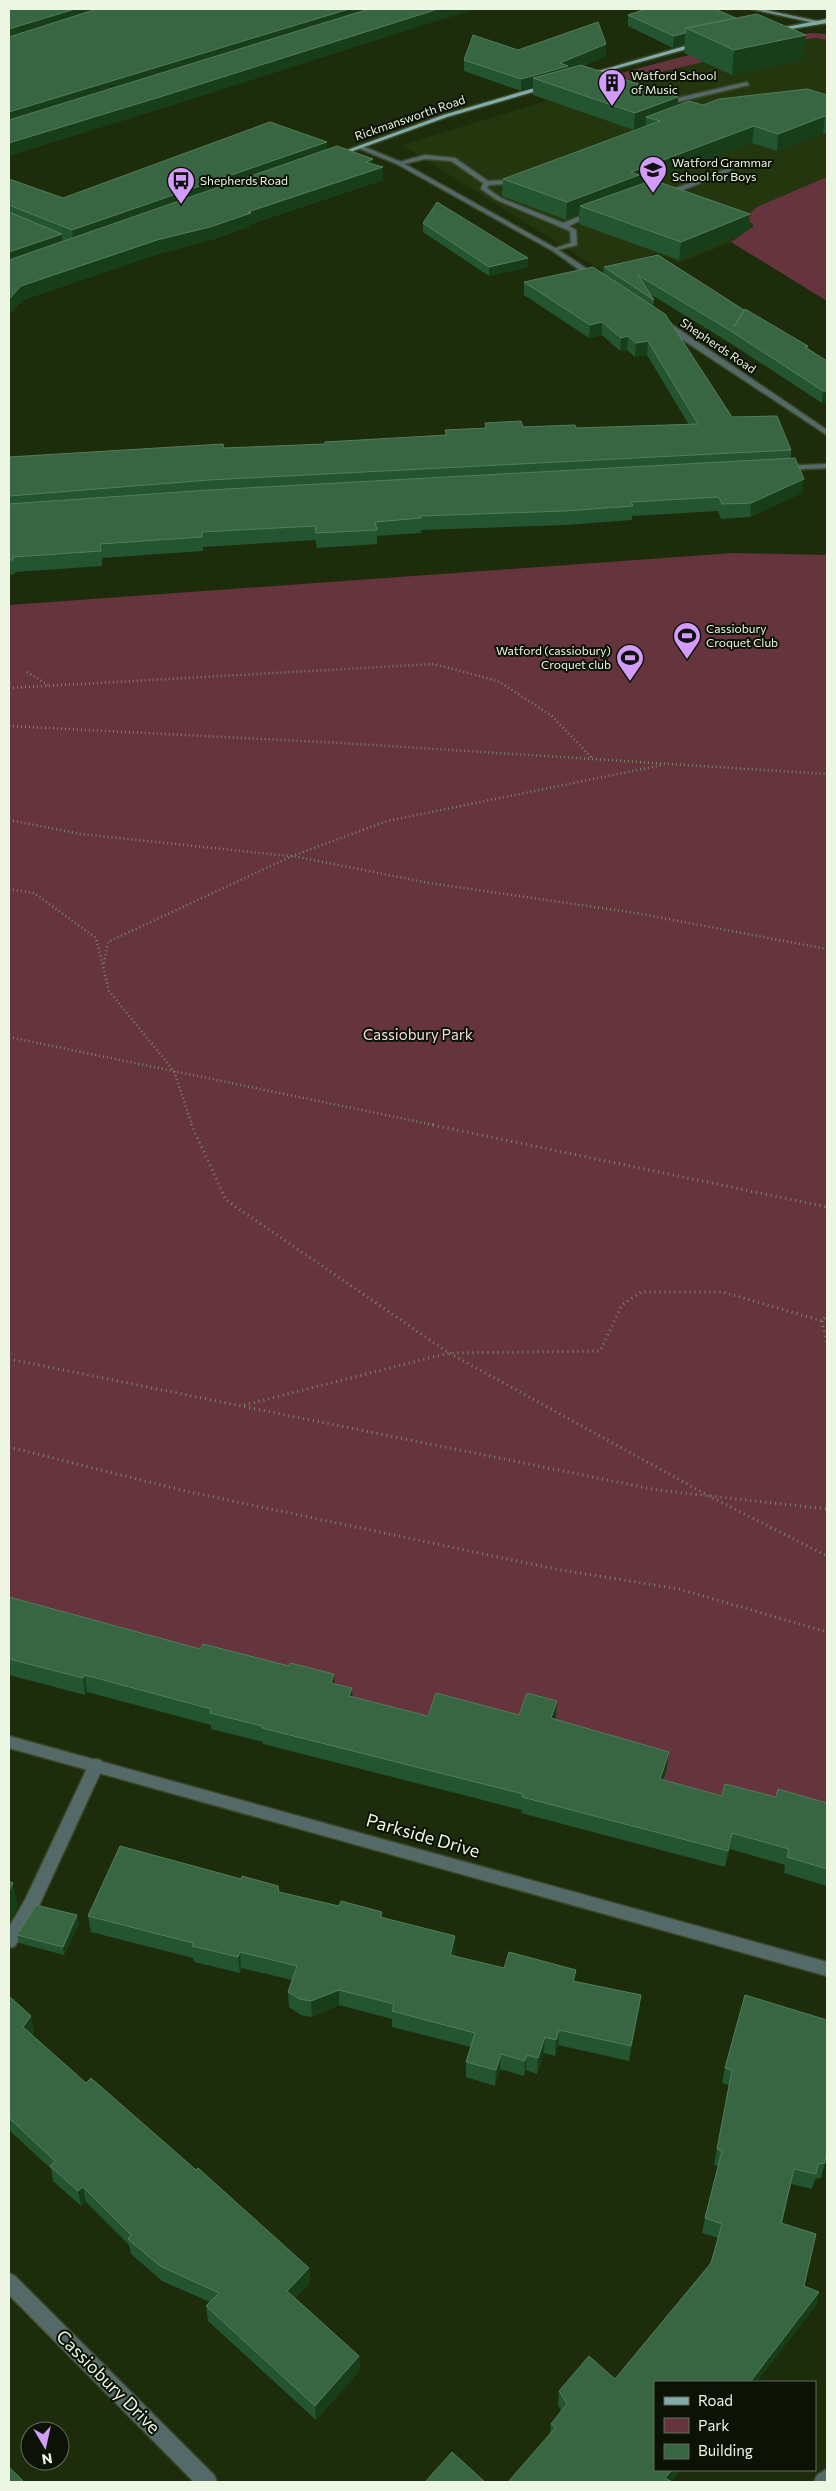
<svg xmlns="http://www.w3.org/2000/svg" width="836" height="2491" viewBox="0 0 836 2491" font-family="Commissioner,sans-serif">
  <rect width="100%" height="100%" fill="#1d2c0b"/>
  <path fill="#24360d" d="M 816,38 L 827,40 L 827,301 L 731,242 L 680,263 L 654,254 L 604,272 L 402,145 L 572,93 L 731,54 Z"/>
  <g fill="#66343d">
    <path d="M 810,33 L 827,34 L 827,40 L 816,38 L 789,42 L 618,82 L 610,76 L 681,57 L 756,41 L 759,43 Z"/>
    <path d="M 827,177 L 827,301 L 731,242 L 754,226 L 746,217 L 757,207 Z"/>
    <path d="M 733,553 L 827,555 L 827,1820 L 719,1812 L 550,1735 L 555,1717 L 507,1742 L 436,1709 L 407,1727 L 9,1612 L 9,605 Z"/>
  </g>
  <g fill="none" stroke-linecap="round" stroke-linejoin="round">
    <defs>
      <g id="lane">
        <path d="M 747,82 L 749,85 L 669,104 L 660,100 L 663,98 L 669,100 Z"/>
        <path d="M 425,155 L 455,158 L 488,181 L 508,180 L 520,177 L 520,179 L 509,184 L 489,185 L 487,188 L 501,198 L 563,223 L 593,211 L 598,212 L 569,226 L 576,230 L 577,245 L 553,251 L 553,249 L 571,243 L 570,231 L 497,200 L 481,189 L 483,183 L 451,161 L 425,159 L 399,165 L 396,163 Z"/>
        <path d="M 729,168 L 732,170 L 731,171 L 683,190 L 664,194 L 661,192 L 679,187 Z"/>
        <path d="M 96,1759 L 101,1760 L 104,1765 L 37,1910 L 15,1946 L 9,1948 L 9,1927 L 25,1900 L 91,1760 Z"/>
      </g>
      <g id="street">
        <path d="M 358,146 L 362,146 L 401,162 L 557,249 L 602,279 L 595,281 L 553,251 L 397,164 L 358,148 Z"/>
        <path d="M 659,320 L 665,320 L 827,430 L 827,435 L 659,324 Z"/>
        <path d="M 827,464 L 827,468 L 782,470 L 778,468 L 782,466 Z"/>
        <path d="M 9,1736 L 827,1962 L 827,1976 L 9,1748 Z"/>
        <path d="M 9,2273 L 15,2276 L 214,2475 L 217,2482 L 194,2482 L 9,2295 Z"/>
        <path d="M 827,2469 L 827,2482 L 814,2482 L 817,2475 Z"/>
      </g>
      <path id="secondary" d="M 751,9 L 761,9 L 822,22 L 819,24 Z"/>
      <g id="primary">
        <path d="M 827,19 L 827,23 L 773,32 L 770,30 Z"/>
        <path d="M 699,42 L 701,45 L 586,77 L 581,76 Z"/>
        <path d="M 548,84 L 550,87 L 447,117 L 336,157 L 331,156 L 443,115 Z"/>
      </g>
    </defs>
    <use href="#lane" stroke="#3a4829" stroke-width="3"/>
    <use href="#street" stroke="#3a4829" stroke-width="3"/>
    <use href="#secondary" stroke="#3a4829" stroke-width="3"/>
    <use href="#primary" stroke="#3a4829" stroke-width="3"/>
    <path stroke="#79866b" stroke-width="2" stroke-dasharray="0.5 2" stroke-linecap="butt" d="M 725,9 L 732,10"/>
    <g stroke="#79866b" stroke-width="2.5" stroke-dasharray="1 3" stroke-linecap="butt">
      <path d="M 27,672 L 48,685"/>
      <path d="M 9,688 L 434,664 L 498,681 L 552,716 L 593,759"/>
      <path d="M 9,726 L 341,743 L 827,774"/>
      <path d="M 9,820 L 81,834 L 298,857 L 429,883 L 636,913 L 827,949"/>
      <path d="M 9,889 L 34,893 L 96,938 L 109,991 L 174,1071 L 192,1125"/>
      <path d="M 104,963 L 108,942 L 292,856 L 387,821 L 662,765"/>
      <path d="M 9,1037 L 434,1125"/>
    </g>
    <g stroke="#79866b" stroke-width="3" stroke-dasharray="1 4" stroke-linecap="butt">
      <path d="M 191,1124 L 226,1200 L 449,1353 L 709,1496 L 827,1556"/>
      <path d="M 428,1124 L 827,1207"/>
      <path d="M 822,1321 L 827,1345"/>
      <path d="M 9,1359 L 657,1490 L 827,1509"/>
      <path d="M 244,1405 L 449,1353 L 600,1351 L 622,1305 L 641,1292 L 723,1292 L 822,1321 L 827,1315"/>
      <path d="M 9,1447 L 185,1491 L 555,1569 L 679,1589 L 827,1632"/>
    </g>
    <use href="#lane" fill="#546a68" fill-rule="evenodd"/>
    <use href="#street" fill="#546a68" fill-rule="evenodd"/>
    <use href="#secondary" fill="#6d8f8c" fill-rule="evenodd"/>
    <use href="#primary" fill="#80ada9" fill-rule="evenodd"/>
  </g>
  <g fill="#225530">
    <path d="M 646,9 L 803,60 L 732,75 L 684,53 L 685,44 L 673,48 L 628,26 L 628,15 Z"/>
    <path d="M 606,44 L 606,56 L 582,66 L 678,97 L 678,105 L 703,105 L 827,95 L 827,134 L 823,133 L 777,151 L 752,143 L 654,180 L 750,214 L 748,231 L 679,260 L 579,224 L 579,215 L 566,220 L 502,196 L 503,179 L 646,127 L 646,126 L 634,130 L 533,95 L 533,88 L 521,91 L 464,71 L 464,60 L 518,50 Z"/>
    <path d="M 327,150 L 373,159 L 373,164 L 383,180 L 251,224 L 251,226 L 211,240 L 158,254 L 23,300 L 9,314 L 9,179 L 63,198 Z"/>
    <path d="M 423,223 L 528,267 L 489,276 L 423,232 Z"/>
    <path d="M 658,255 L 744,310 L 808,346 L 808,349 L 827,361 L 822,403 L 730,343 L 650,294 L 654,300 L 653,307 L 732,417 L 791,450 L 791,458 L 802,493 L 750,517 L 721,519 L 718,511 L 632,516 L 632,520 L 565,525 L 421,530 L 421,533 L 377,536 L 377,544 L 317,548 L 315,540 L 203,547 L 203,551 L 102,558 L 102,566 L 15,572 L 15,574 L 9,575 L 9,457 L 325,444 L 445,435 L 445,430 L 485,428 L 485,423 L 523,427 L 576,428 L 689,425 L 647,355 L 635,357 L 627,350 L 620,351 L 602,335 L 589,338 L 524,295 L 524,282 L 603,274 L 604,267 Z"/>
    <path d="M 9,1597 L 200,1649 L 352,1688 L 352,1697 L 428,1716 L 519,1715 L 556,1717 L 555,1719 L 667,1768 L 663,1780 L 722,1796 L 776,1797 L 827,1803 L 827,1886 L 784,1873 L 785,1865 L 730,1849 L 725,1867 L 521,1813 L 522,1810 L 263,1744 L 263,1742 L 211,1729 L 211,1725 L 87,1692 L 85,1695 L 9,1675 Z"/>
    <path d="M 279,1892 L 339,1906 L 382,1912 L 382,1918 L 455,1952 L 454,1956 L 504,1968 L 576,1970 L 575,1982 L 641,1995 L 639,2011 L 629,2061 L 558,2045 L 555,2056 L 544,2053 L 537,2074 L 526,2070 L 524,2076 L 500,2069 L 495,2086 L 466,2077 L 466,2062 L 471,2047 L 392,2027 L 392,2019 L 339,2005 L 312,2017 L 301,2015 L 289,2007 L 288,1992 L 292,1980 L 241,1968 L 240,1973 L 194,1962 L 193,1958 L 91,1932 L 88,1916 Z"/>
    <path d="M 77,1915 L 79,1924 L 64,1955 L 19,1943 L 17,1935 Z"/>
    <path d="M 745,1995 L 825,2163 L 821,2178 L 815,2179 L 812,2189 L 791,2184 L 782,2224 L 804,2286 L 819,2292 L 816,2306 L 655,2382 L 655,2470 L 681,2470 L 671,2481 L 550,2433 L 551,2424 L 561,2411 L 558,2405 L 559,2391 L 615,2379 L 711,2263 L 718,2238 L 702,2233 L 705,2218 L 718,2166 L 714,2165 L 729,2085 L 722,2083 L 725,2068 Z"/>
    <path d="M 9,1996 L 34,2031 L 32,2035 L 86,2083 L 309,2268 L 310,2283 L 295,2298 L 359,2356 L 360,2370 L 316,2420 L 208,2321 L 206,2306 L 210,2302 L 162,2281 L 131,2254 L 129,2245 L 86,2202 L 81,2206 L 53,2181 L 51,2169 L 9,2130 Z"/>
  </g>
  <g fill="#173d19">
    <path d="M 75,9 L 114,9 L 9,41 L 9,29 Z"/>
    <path d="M 349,9 L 388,9 L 9,125 L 9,112 Z"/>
    <path d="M 438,9 L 475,9 L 164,108 L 9,156 L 9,143 Z"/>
    <path d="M 685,33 L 685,44 L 673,48 L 674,36 Z"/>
    <path d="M 806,35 L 803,60 L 732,75 L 734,50 Z"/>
    <path d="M 606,44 L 606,56 L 568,71 L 533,78 L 533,88 L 521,91 L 521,79 Z"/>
    <path d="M 678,97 L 677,114 L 646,117 L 646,126 L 634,130 L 635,113 Z"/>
    <path d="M 825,116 L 823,133 L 777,151 L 778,134 Z"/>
    <path d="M 754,126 L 752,143 L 638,187 L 580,206 L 579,215 L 566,220 L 567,202 L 631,172 Z"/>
    <path d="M 327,142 L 327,155 L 73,244 L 72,230 Z"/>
    <path d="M 373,159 L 373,171 L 383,167 L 383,180 L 251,224 L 251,226 L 211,240 L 158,254 L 23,300 L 9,314 L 9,299 L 21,286 L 157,240 L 248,212 Z"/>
    <path d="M 750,214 L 748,231 L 679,260 L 681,242 Z"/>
    <path d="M 62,234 L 63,247 L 9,266 L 9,252 Z"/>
    <path d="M 528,258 L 528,267 L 489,276 L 489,267 Z"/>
    <path d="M 602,322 L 602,335 L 589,338 L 590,325 Z"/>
    <path d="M 628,336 L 627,350 L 620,351 L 621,338 Z"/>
    <path d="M 648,341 L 647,355 L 635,357 L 636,343 Z"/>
    <path d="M 823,391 L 827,391 L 827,402 L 822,403 Z"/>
    <path d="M 804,479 L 802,493 L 750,517 L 751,503 Z"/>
    <path d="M 334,1674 L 335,1690 L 331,1683 Z"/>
    <path d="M 85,1675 L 87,1692 L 85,1695 L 83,1678 Z"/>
    <path d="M 352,1688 L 353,1705 L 349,1696 Z"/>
    <path d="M 557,1701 L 556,1717 L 550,1735 L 551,1718 Z"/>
    <path d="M 669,1752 L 667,1768 L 658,1796 L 660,1779 Z"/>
    <path d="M 732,1833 L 730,1849 L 725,1867 L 728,1851 Z"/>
    <path d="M 13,1883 L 18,1907 L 9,1924 L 9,1891 Z"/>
    <path d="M 77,1915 L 79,1924 L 64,1955 L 63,1947 Z"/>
    <path d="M 455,1936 L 455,1952 L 449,1970 L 450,1955 Z"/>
    <path d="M 240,1952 L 241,1968 L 240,1973 L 238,1957 Z"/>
    <path d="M 576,1970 L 575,1986 L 573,1981 Z"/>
    <path d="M 339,1990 L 339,2005 L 312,2017 L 311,2001 Z"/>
    <path d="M 641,1995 L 639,2011 L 629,2061 L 631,2046 Z"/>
    <path d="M 31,2016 L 34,2031 L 27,2043 L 23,2027 Z"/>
    <path d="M 559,2030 L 558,2045 L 555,2056 L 556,2040 Z"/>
    <path d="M 545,2037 L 544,2053 L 537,2074 L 538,2058 Z"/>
    <path d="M 501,2054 L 500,2069 L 495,2086 L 496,2070 Z"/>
    <path d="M 527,2055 L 526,2070 L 524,2076 L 525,2061 Z"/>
    <path d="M 83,2187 L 86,2202 L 81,2206 L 78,2191 Z"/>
    <path d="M 309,2268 L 310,2283 L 289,2305 L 287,2291 Z"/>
    <path d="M 819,2292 L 816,2306 L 757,2382 L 750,2382 Z"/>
    <path d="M 359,2356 L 360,2370 L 316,2420 L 315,2406 Z"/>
    <path d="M 672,2470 L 681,2470 L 670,2482 L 665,2478 Z"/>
  </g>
  <g fill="#386643" stroke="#547d5c">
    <path d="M 9,9 L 75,9 L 9,29 Z"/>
    <path d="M 97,9 L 349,9 L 9,112 L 9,37 Z"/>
    <path d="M 369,9 L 438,9 L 163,96 L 9,143 L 9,120 Z"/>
    <path d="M 646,9 L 715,9 L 736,18 L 686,28 L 685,33 L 674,36 L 628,15 Z"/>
    <path d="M 757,14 L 806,35 L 734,50 L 686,28 Z"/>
    <path d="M 598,22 L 606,44 L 560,63 L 568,66 L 521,79 L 464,60 L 473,35 L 518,50 Z"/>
    <path d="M 581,65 L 678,97 L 635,113 L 533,78 Z"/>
    <path d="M 807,89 L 827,95 L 827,117 L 825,116 L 778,134 L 754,126 L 631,172 L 639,175 L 567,202 L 503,179 L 660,121 L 646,117 L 689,101 L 703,105 L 719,99 Z"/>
    <path d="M 270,122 L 327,142 L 72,230 L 9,205 L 9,179 L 63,198 Z"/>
    <path d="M 337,146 L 373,159 L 366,162 L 383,167 L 248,212 L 251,213 L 210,227 L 157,240 L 21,286 L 9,299 L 9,260 Z"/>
    <path d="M 653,180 L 750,214 L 681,242 L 580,206 Z"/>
    <path d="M 437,202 L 528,258 L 489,267 L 423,223 Z"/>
    <path d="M 9,212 L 62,234 L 9,252 Z"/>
    <path d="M 658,255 L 744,310 L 734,327 L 745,309 L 808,346 L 805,347 L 827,361 L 827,391 L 823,391 L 731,331 L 638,275 L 654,300 L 604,267 Z"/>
    <path d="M 593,267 L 665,314 L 732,417 L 777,416 L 791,450 L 209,480 L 9,496 L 9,457 L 223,444 L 224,448 L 325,444 L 325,442 L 447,435 L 445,430 L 486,428 L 485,423 L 521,421 L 523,427 L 575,425 L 576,428 L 698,424 L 648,341 L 636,343 L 628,336 L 621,338 L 602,322 L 590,325 L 524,282 Z"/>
    <path d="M 795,458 L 804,479 L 751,503 L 722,504 L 719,497 L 631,502 L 633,506 L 565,511 L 420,516 L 421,518 L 375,522 L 377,530 L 316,533 L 315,526 L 202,532 L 202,537 L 100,544 L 101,551 L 13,557 L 13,560 L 9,560 L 9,504 L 209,490 Z"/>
    <path d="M 9,1597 L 200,1649 L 203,1644 L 289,1666 L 290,1663 L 334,1674 L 331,1683 L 352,1688 L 349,1696 L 428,1716 L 436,1693 L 519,1715 L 527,1693 L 557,1701 L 551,1718 L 669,1752 L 660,1779 L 722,1796 L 725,1784 L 776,1797 L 778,1789 L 827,1803 L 827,1869 L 787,1857 L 789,1849 L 732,1833 L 728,1851 L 522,1797 L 523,1794 L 262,1728 L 262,1726 L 210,1713 L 211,1709 L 85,1675 L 83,1678 L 9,1659 Z"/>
    <path d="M 120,1846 L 241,1879 L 242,1876 L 278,1886 L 279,1892 L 339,1906 L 341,1901 L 382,1912 L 380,1917 L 455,1936 L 450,1955 L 504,1968 L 509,1952 L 576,1970 L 573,1981 L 641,1995 L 631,2046 L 559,2030 L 556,2040 L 545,2037 L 538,2058 L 527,2055 L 525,2061 L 501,2054 L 496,2070 L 466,2062 L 475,2033 L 392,2011 L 394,2004 L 339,1990 L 311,2001 L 300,1999 L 288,1992 L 297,1966 L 240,1952 L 238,1957 L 192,1946 L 193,1943 L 88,1916 Z"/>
    <path d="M 9,1881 L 13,1883 L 9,1891 Z"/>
    <path d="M 36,1905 L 77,1915 L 63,1947 L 17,1935 Z"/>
    <path d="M 745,1995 L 827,2020 L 827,2147 L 825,2163 L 818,2164 L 816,2174 L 794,2169 L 781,2223 L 816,2234 L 804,2286 L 819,2292 L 750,2382 L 655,2382 L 655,2470 L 672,2470 L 665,2478 L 672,2482 L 508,2482 L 556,2427 L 551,2424 L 567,2404 L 559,2391 L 589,2356 L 615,2379 L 711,2263 L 722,2224 L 705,2218 L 722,2151 L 717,2149 L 732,2070 L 725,2068 Z"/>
    <path d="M 9,1996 L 31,2016 L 23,2027 L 86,2083 L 91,2078 L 196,2170 L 198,2168 L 309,2268 L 287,2291 L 359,2356 L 315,2406 L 206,2306 L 219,2293 L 160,2266 L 128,2239 L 131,2235 L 83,2187 L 78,2191 L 50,2166 L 55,2161 L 9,2118 Z"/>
    <path d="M 452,2452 L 485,2482 L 425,2482 Z"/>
    <path d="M 9,2467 L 24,2482 L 9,2482 Z"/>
  </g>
  <defs>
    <symbol id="building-pin" viewBox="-11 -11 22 30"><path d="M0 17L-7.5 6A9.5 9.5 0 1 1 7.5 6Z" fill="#d39cfc" stroke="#0c1205"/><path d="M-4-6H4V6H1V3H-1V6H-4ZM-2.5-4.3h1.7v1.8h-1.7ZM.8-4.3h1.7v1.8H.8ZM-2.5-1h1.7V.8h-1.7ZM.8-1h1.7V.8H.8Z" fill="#111"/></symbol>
    <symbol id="school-pin" viewBox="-11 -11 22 30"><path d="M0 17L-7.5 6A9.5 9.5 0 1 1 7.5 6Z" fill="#d39cfc" stroke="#0c1205"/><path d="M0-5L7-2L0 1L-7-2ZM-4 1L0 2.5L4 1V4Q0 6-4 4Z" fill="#111"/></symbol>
    <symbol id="bus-pin" viewBox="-11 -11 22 30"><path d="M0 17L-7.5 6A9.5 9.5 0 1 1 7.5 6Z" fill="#d39cfc" stroke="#0c1205"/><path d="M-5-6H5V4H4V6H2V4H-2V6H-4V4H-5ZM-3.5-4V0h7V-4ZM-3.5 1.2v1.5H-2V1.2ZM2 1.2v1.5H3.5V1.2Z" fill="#111"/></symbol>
    <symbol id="stadium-pin" viewBox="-11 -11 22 30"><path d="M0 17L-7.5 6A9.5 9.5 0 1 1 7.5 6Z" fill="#d39cfc" stroke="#0c1205"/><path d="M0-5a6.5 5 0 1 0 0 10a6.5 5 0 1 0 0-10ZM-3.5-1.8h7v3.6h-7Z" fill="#111"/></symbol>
  </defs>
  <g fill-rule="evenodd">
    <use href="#building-pin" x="596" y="67" width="32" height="43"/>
    <use href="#school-pin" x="637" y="154" width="32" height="43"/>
    <use href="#bus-pin" x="165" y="165" width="32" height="43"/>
    <use href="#stadium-pin" x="671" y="620" width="32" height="43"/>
    <use href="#stadium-pin" x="614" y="642" width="32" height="43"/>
  </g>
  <g text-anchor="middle" stroke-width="4" stroke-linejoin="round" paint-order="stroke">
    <g font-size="12" fill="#ecf6e2" stroke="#0c1205" text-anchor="start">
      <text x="631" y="80">Watford School<tspan x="631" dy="14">of Music</tspan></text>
      <text x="672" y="167">Watford Grammar<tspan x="672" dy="14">School for Boys</tspan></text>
      <text x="200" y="185">Shepherds Road</text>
      <text x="706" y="633">Cassiobury<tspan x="706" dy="14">Croquet Club</tspan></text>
      <text x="611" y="655" text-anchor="end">Watford (cassiobury)<tspan x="611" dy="14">Croquet club</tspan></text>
    </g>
    <g font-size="12" fill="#ecf6e2" stroke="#0c1205">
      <text transform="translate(410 118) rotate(-19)" y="4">Rickmansworth Road</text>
      <text transform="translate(718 346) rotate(34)" y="4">Shepherds Road</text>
    </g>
    <g font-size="15" fill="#f4dcde" stroke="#0c1205">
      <text x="418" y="1040">Cassiobury Park</text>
    </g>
    <g font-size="18" fill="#ecf6e2" stroke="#0c1205">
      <text transform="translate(423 1836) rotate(16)" y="6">Parkside Drive</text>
      <text transform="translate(108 2382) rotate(45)" y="6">Cassiobury Drive</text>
    </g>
  </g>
  <rect width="836" height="2491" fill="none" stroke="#ecf6e2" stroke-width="20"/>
  <rect x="654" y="2381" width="162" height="90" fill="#0c1205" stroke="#666d5d"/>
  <rect x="664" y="2397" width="25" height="8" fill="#80ada9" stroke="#666d5d"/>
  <text x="698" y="2406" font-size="15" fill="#ecf6e2">Road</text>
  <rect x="664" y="2418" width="25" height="15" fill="#66343d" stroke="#666d5d"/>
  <text x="698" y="2431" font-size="15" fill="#ecf6e2">Park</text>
  <rect x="664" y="2444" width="25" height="15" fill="#386643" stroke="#666d5d"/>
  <text x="698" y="2456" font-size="15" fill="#ecf6e2">Building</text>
  <g transform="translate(45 2446) rotate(171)"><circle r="24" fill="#0c1205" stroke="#666d5d"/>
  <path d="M0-4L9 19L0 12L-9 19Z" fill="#d39cfc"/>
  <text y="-8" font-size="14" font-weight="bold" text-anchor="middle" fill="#ecf6e2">N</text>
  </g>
</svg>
